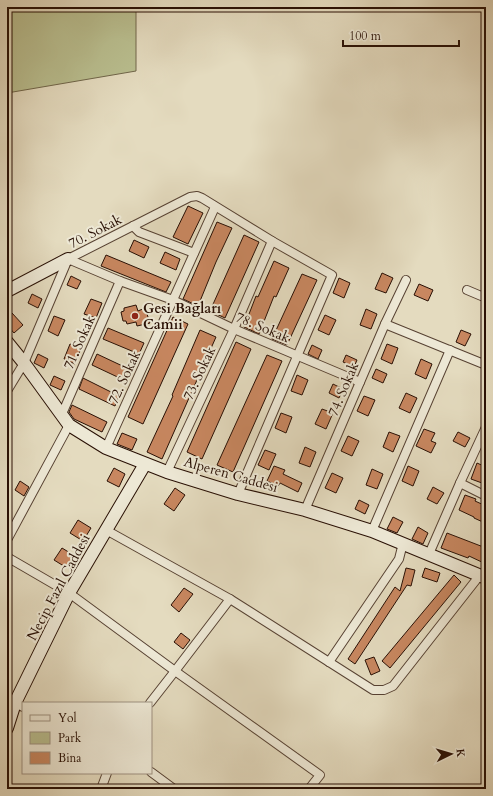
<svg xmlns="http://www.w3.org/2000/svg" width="493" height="796" viewBox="0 0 493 796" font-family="Cardo,serif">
  <rect width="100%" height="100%" fill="#e4dbbf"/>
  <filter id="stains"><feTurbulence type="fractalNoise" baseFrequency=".005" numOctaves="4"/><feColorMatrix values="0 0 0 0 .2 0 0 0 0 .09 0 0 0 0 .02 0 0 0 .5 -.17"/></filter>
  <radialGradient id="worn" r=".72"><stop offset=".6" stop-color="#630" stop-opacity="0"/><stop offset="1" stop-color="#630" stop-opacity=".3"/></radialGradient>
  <path fill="#b9be8f" stroke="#70664a" d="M 7,7 L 35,7 L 38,11 L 65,7 L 136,7 L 136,71 L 7,93 Z"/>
  <g fill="#c88760" stroke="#280f04">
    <path d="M 188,206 L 203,213 L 188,244 L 173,237 Z"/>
    <path d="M 217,222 L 232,228 L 216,262 L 198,306 L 183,299 Z"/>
    <path d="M 244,235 L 259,242 L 225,318 L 210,311 Z"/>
    <path d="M 134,240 L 149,247 L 144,258 L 129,251 Z"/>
    <path d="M 165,252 L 180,259 L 176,270 L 160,263 Z"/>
    <path d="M 106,255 L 171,282 L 166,292 L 101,266 Z"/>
    <path d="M 274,261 L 289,268 L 276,297 L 274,296 L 259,334 L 244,327 L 256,296 L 258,297 Z"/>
    <path d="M 382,273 L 393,278 L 386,293 L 375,289 Z"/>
    <path d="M 302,274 L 317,280 L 287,345 L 272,339 Z"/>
    <path d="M 71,276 L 81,281 L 77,289 L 67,285 Z"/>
    <path d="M 339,278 L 350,283 L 344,298 L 333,293 Z"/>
    <path d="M 419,284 L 433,290 L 428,301 L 414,295 Z"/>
    <path d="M 32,294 L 42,299 L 38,308 L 28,303 Z"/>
    <path d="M 91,299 L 102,303 L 96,318 L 84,314 Z"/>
    <path d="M 136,305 L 138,311 L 145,308 L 150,323 L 137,326 L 136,322 L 127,324 L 126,321 L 123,321 L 121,312 L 124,311 L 124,308 Z"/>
    <path d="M 366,309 L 377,314 L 371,329 L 360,325 Z"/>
    <path d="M 12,313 L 23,325 L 14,333 L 7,325 L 7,317 Z"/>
    <path d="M 325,315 L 336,320 L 329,335 L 318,330 Z"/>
    <path d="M 54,316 L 65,320 L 58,336 L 48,331 Z"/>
    <path d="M 173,317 L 188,324 L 143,424 L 128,417 Z"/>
    <path d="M 108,328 L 144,343 L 139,354 L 103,339 Z"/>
    <path d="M 200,330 L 216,337 L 162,459 L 147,452 L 173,396 L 172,395 Z"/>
    <path d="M 461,330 L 471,334 L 465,346 L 456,342 Z"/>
    <path d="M 236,342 L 251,349 L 202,459 L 187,452 Z"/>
    <path d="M 70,344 L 81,348 L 75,364 L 64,359 Z"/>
    <path d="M 387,344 L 398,348 L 392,364 L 381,359 Z"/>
    <path d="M 312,345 L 322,350 L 318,359 L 308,354 Z"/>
    <path d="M 38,354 L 48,359 L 44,368 L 34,363 Z"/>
    <path d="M 97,354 L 131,370 L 126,381 L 92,365 Z"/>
    <path d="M 267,355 L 282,361 L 233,472 L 217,465 Z"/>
    <path d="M 346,355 L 357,360 L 354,367 L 343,362 Z"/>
    <path d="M 421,359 L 432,364 L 426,379 L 415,374 Z"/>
    <path d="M 376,369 L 387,374 L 383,383 L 372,378 Z"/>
    <path d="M 297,375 L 308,380 L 302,395 L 291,391 Z"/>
    <path d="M 54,376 L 65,381 L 61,390 L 50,385 Z"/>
    <path d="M 83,378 L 119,396 L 115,406 L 79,389 Z"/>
    <path d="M 333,384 L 343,389 L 339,398 L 329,393 Z"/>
    <path d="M 406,393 L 417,398 L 410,413 L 399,408 Z"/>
    <path d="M 364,396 L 375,400 L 368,416 L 357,411 Z"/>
    <path d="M 72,405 L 107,422 L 102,432 L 74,419 L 69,412 Z"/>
    <path d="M 322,409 L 333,413 L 326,429 L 315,424 Z"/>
    <path d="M 281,413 L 292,417 L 286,433 L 275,428 Z"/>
    <path d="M 424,429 L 435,433 L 431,441 L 436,443 L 431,453 L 416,446 Z"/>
    <path d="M 389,432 L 400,436 L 393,452 L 383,447 Z"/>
    <path d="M 458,432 L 470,438 L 465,447 L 453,441 Z"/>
    <path d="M 122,433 L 137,439 L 132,450 L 117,444 Z"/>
    <path d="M 348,436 L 359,441 L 352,456 L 341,451 Z"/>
    <path d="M 305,447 L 316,452 L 310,467 L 299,463 Z"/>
    <path d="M 265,450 L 276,454 L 269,470 L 258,465 Z"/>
    <path d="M 477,463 L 486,467 L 486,473 L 482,483 L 471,479 Z"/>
    <path d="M 274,466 L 285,470 L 283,474 L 302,483 L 298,492 L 280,483 L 278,486 L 267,481 Z"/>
    <path d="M 408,466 L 419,471 L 413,486 L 402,481 Z"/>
    <path d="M 114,468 L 125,474 L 119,487 L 107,481 Z"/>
    <path d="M 372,469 L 383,474 L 377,489 L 366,485 Z"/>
    <path d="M 332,473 L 343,478 L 336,493 L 325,488 Z"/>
    <path d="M 20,481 L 29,487 L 24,496 L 15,490 Z"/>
    <path d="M 433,487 L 444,493 L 437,504 L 427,499 Z"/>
    <path d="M 175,488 L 185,495 L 174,511 L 164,504 Z"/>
    <path d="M 465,495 L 476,499 L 475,501 L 486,506 L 486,520 L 485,523 L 474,518 L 474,517 L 459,510 Z"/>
    <path d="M 359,500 L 369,505 L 365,514 L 355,509 Z"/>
    <path d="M 393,517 L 403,522 L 397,533 L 387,529 Z"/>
    <path d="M 78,520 L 91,528 L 83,541 L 70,533 Z"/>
    <path d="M 418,527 L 428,533 L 423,544 L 412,539 Z"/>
    <path d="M 447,533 L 486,548 L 486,564 L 469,556 L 468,558 L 441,548 Z"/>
    <path d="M 62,548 L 75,556 L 67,568 L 54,560 Z"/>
    <path d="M 406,568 L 415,570 L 411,586 L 407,585 L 355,664 L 348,659 L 395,587 L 400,591 Z"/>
    <path d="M 425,568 L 440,573 L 437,582 L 422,577 Z"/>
    <path d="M 454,575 L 461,582 L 390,668 L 382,661 Z"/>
    <path d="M 184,588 L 193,594 L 179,612 L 171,605 Z"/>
    <path d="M 181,633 L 190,640 L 183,649 L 174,642 Z"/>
    <path d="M 374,657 L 380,671 L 371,675 L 365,660 Z"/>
  </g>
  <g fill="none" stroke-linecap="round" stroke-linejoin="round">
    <defs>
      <g id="street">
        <path d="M 133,226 L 139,232 L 194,253"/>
        <path d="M 68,259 L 120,281 L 173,300 L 234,329 L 360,382"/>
        <path d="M 467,290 L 486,298"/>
        <path d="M 385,324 L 486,365"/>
        <path d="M 7,391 L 24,363 L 68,259 L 190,197 L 197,196 L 202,198 L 272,241 L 332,275 L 238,494"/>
        <path d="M 62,414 L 120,281"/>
        <path d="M 106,448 L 215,207"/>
        <path d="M 167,472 L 234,329 L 272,241"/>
        <path d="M 460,483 L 486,496"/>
        <path d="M 305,510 L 385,324 L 406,280"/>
        <path d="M 372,531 L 450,350"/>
        <path d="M 7,540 L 69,425"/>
        <path d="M 429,554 L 460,483 L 486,427"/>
        <path d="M 7,557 L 69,593 L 175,671 L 230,599 L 106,530"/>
        <path d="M 230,599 L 373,690 L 384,690 L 393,686 L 480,575"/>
        <path d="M 329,662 L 399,559 L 403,543"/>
        <path d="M 7,699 L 23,707"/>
        <path d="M 150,703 L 175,671 L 320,775 L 309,789"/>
        <path d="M 151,772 L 174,789"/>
        <path d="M 101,789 L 107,773"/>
      </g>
      <g id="secondary">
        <path d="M 7,291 L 68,259"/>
        <path d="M 7,342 L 24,363 L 69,425 L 106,448 L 167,472 L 238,494 L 305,510 L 372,531 L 486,578"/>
        <path d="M 7,728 L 15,703 L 69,593 L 145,464"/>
      </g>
    </defs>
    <use href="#street" stroke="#574233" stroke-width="10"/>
    <use href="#secondary" stroke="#280f04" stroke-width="14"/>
    <use href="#street" stroke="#ede8d5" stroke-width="8"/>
    <use href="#secondary" stroke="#ede8d5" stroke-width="12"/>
  </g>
  <circle fill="#8f2418" stroke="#ede8d5" stroke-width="1.5" cx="135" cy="316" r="4"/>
  <g text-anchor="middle" stroke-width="4" stroke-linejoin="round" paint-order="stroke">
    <g font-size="14" fill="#280f04" stroke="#ede8d5">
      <text transform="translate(95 231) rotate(-27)" y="5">70. Sokak</text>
      <text transform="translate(263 327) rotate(23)" y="5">78. Sokak</text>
      <text transform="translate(79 342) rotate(-66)" y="5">71. Sokak</text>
      <text transform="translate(199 373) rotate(-65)" y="5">73. Sokak</text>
      <text transform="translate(124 377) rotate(-65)" y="5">72. Sokak</text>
      <text transform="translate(343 389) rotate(-67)" y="5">74. Sokak</text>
      <text transform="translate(231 474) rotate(16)" y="5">Alperen Caddesi</text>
      <text transform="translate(58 587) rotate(-62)" y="5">Necip Fazıl Caddesi</text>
    </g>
    <g font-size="14" font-weight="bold" fill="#280f04" stroke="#ede8d5" text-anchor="start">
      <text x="143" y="313">Gesi Bağları<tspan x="143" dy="16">Camii</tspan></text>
    </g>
  </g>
  <rect width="493" height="796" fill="none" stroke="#e4dbbf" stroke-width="24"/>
  <rect x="8" y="8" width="477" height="780" fill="none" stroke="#280f04" stroke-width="2"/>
  <rect x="12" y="12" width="469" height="772" fill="none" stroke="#280f04"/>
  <rect x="22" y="702" width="130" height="72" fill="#ede8d5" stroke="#9e9181"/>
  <rect x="30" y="715" width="20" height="6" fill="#ede8d5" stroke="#9e9181"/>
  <text x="58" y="722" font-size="12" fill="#280f04">Yol</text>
  <rect x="30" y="732" width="20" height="12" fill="#b9be8f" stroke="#9e9181"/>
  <text x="58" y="742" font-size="12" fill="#280f04">Park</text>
  <rect x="30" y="752" width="20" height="12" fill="#c88760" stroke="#9e9181"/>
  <text x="58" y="762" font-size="12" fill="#280f04">Bina</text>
  <g transform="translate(451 754) rotate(85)" stroke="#ede8d5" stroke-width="3" paint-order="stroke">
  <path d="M0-3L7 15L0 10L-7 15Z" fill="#280f04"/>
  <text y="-6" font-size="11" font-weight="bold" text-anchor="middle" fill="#280f04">K</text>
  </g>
  <path d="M343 40v6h116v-6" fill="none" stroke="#280f04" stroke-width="2"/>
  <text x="349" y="40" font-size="12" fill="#280f04" stroke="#ede8d5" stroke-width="3" paint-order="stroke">100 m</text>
  <rect width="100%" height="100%" filter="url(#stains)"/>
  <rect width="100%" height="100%" fill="url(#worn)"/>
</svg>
